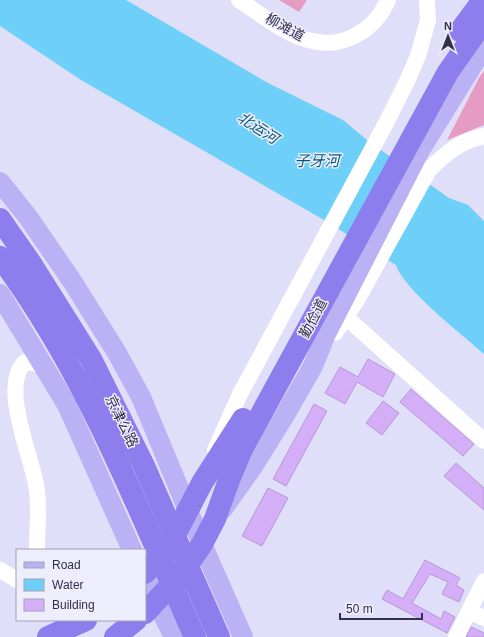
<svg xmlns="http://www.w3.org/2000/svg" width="484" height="637" viewBox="0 0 484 637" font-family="Helvetica,'Noto Sans SC',sans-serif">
  <rect width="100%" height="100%" fill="#e0dff9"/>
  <g fill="#e69bc2">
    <path d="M 279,0 L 307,0 L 299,12 Z"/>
    <path d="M 484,71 L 484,125 L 447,140 L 480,76 Z"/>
  </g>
  <path fill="#6ed0f8" d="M 0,0 L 126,0 L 268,83 L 343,120 L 368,141 L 449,198 L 468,205 L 484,221 L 484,354 C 463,335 404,290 396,265 L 324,220 L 81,80 L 0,26 Z"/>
  <g fill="#d4aff8" stroke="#b799d5">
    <path d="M 368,359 L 395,374 L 383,397 L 357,382 L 345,404 L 325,393 L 340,367 L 358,377 Z"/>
    <path d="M 411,389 L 474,444 L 463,456 L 400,402 Z"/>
    <path d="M 383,401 L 399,413 L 382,435 L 366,423 Z"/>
    <path d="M 314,404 L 327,411 L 286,486 L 273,479 Z"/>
    <path d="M 456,463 L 484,488 L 484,510 L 444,476 Z"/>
    <path d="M 268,488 L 288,498 L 262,546 L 242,536 Z"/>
    <path d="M 425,560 L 460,578 L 456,585 L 464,590 L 459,602 L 442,594 L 448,582 L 430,574 L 412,603 L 441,619 L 444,611 L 455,617 L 447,633 L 382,599 L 387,590 L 403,599 Z"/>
    <path d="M 471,627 L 484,633 L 484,637 L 466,637 Z"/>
  </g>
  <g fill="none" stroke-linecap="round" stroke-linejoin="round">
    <g stroke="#fff" stroke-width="16">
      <path d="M 239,0 C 274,23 315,60 358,34 C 372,26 382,14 388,0"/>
      <path d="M 338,310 L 484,441"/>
      <path d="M 335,333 L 357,300 L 429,170 C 445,154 461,140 484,136"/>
      <path d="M 215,450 L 240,394 L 385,125 L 408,79 L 418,56 L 428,20 L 427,0"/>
      <path d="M 37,550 C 37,529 40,506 36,485 C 31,454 0,386 25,362 C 35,362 40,365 47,372"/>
      <path d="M 0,570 L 17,580"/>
      <path d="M 469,611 L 484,618"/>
      <path d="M 456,637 L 484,581"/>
    </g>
    <g stroke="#bbb2f5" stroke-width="20">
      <path d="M 0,182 L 28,217 L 72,281 L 117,353 L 141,397 L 202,544 L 243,637"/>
      <path d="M 0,294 L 67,405 L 132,550"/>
      <path d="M 222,510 L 254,465 L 285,415 L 313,366 L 326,334 L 419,152 L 484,47"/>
      <path d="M 145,587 L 167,580 L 184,579"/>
      <path d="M 149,587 L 174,637"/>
    </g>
    <g stroke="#8d7eee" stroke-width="22">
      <path d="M 460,31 L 483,0"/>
      <path d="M 0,219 L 32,265 L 91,359 L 144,466 L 219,637"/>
      <path d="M 0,257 C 86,372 137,507 195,637"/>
      <path d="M 145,573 L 162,554 L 177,531 L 202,483 L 243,419"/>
      <path d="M 145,613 L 183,572 L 202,544 L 215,519 L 229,480 L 242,449 L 448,72 L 484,21"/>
      <path d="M 48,637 L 86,620"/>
      <path d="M 115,637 L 136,620"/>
    </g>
  </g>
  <g text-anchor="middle" stroke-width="3" stroke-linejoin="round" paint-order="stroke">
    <g font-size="14" fill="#32304a" stroke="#eeedfb">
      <text transform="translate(285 27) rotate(29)" y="5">柳滩道</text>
      <text transform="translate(313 318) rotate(-62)" y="5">勤俭道</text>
      <text transform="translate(122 421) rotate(64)" y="5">京津公路</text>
    </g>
    <g font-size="15" font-style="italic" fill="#055a75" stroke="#eeedfb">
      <text transform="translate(258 128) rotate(33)" y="5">北运河</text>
      <text x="317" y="166">子牙河</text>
    </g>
  </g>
  <rect x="16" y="549" width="130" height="72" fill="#eeedfb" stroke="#a3a1b4"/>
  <rect x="24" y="562" width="20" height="6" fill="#bbb2f5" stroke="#a3a1b4"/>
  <text x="52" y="569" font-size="12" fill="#32304a">Road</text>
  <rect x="24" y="579" width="20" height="12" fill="#6ed0f8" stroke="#a3a1b4"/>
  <text x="52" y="589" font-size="12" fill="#32304a">Water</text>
  <rect x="24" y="599" width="20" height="12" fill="#d4aff8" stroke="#a3a1b4"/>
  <text x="52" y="609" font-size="12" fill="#32304a">Building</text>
  <g transform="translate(448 36)" stroke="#eeedfb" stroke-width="3" paint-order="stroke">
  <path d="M0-3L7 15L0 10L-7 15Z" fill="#32304a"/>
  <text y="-6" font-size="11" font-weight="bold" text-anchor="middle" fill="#32304a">N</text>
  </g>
  <path d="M340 613v6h82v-6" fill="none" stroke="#32304a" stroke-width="2"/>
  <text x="346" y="613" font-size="12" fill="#32304a" stroke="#eeedfb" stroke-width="3" paint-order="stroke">50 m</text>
</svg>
